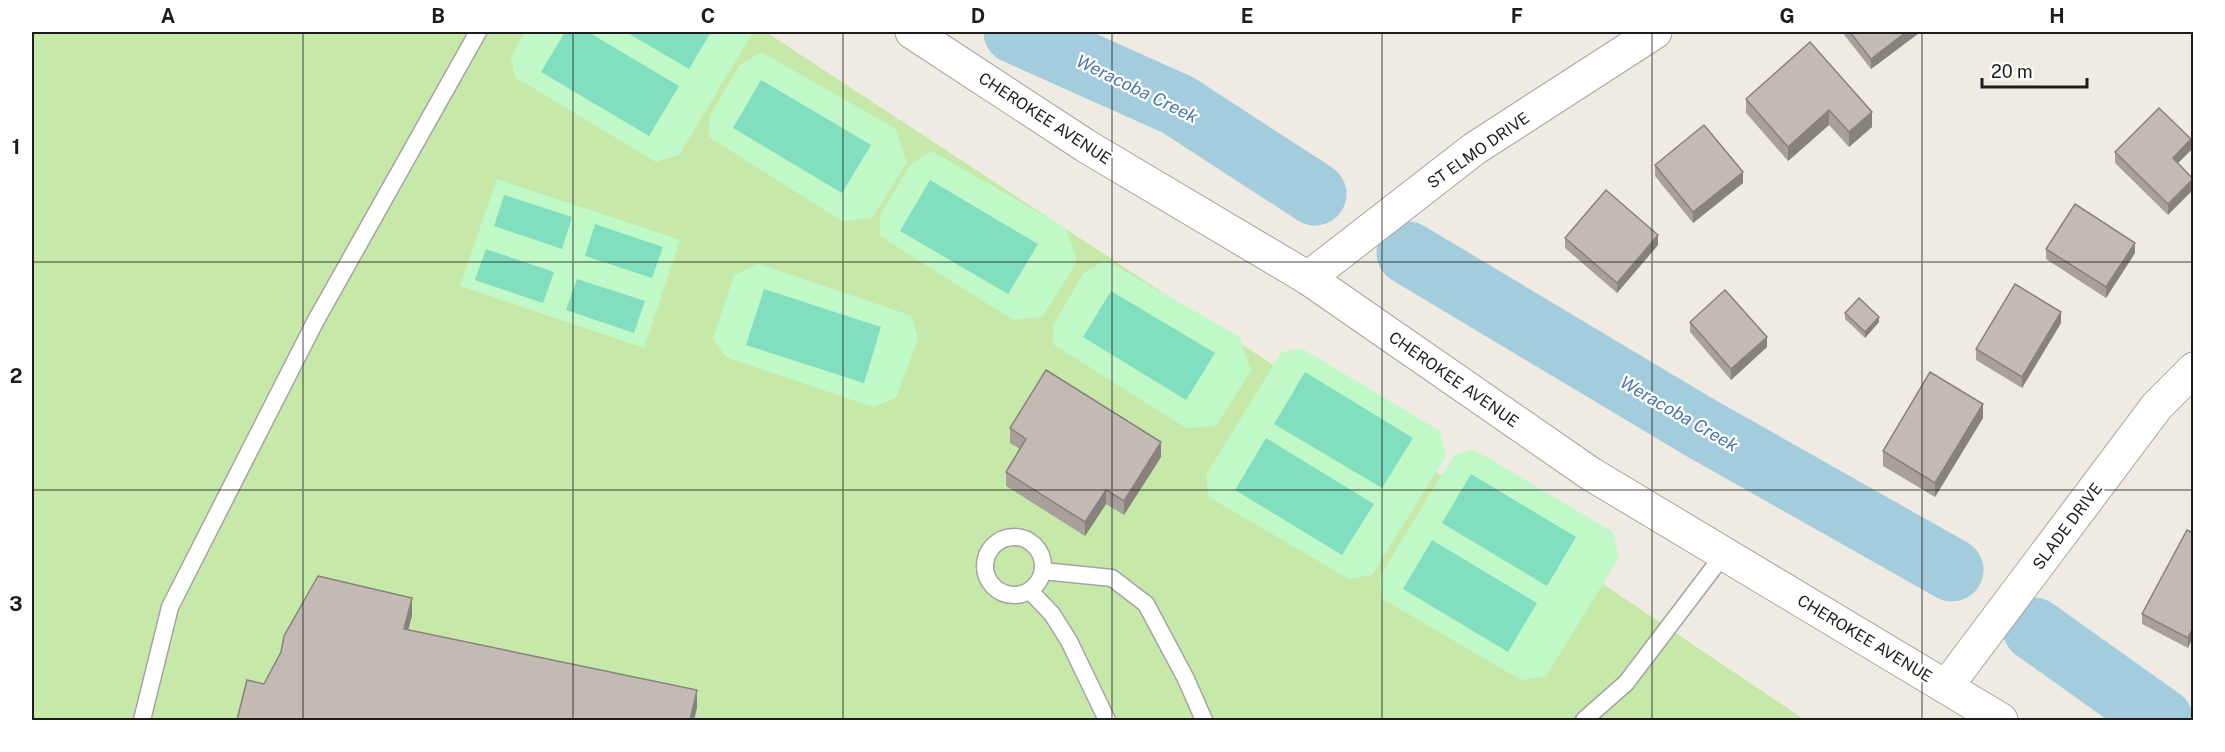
<svg xmlns="http://www.w3.org/2000/svg" width="2225" height="752" viewBox="0 0 2225 752" font-family="'Public Sans',sans-serif">
  <rect width="100%" height="100%" fill="#efebe3"/>
  <path fill="#c6e9a9" d="M 32,32 L 766,32 L 1459,487 L 1805,720 L 32,720 Z"/>
  <g fill="#c0f9c7">
    <path d="M 525,32 L 751,32 L 752,34 L 679,155 L 656,162 L 515,77 L 511,57 Z"/>
    <path d="M 761,52 L 896,129 L 907,163 L 872,218 L 842,221 L 709,137 L 710,116 L 739,66 Z"/>
    <path d="M 931,151 L 1066,228 L 1077,262 L 1042,317 L 1013,320 L 880,236 L 880,215 L 910,165 Z"/>
    <path d="M 497,179 L 680,240 L 644,348 L 460,286 Z"/>
    <path d="M 1105,260 L 1240,337 L 1251,371 L 1216,426 L 1186,428 L 1053,344 L 1054,324 L 1083,274 Z"/>
    <path d="M 759,264 L 912,316 L 918,339 L 896,398 L 873,407 L 726,357 L 713,339 L 734,275 Z"/>
    <path d="M 1301,348 L 1440,431 L 1446,456 L 1372,575 L 1349,579 L 1209,497 L 1206,475 L 1281,353 Z"/>
    <path d="M 1473,449 L 1613,532 L 1619,558 L 1546,676 L 1521,680 L 1381,598 L 1380,576 L 1454,455 Z"/>
  </g>
  <g fill="#81debe">
    <path d="M 565,32 L 588,32 L 679,86 L 649,136 L 541,72 Z"/>
    <path d="M 626,32 L 711,32 L 689,69 Z"/>
    <path d="M 761,80 L 871,145 L 842,193 L 733,128 Z"/>
    <path d="M 930,180 L 1038,244 L 1008,294 L 900,231 Z"/>
    <path d="M 504,195 L 572,217 L 562,249 L 494,226 Z"/>
    <path d="M 595,224 L 663,247 L 652,278 L 585,256 Z"/>
    <path d="M 486,249 L 554,272 L 543,303 L 475,280 Z"/>
    <path d="M 577,279 L 645,301 L 634,333 L 566,310 Z"/>
    <path d="M 764,289 L 881,327 L 864,383 L 746,345 Z"/>
    <path d="M 1111,291 L 1215,353 L 1186,400 L 1083,337 Z"/>
    <path d="M 1305,372 L 1413,438 L 1382,488 L 1274,424 Z"/>
    <path d="M 1266,438 L 1374,504 L 1342,555 L 1235,490 Z"/>
    <path d="M 1471,474 L 1576,537 L 1547,586 L 1442,523 Z"/>
    <path d="M 1432,540 L 1537,603 L 1508,652 L 1403,589 Z"/>
  </g>
  <g fill="none" stroke-linecap="round" stroke-linejoin="round">
    <g stroke="#a3cddd" stroke-width="63">
      <path d="M 1015,32 L 1178,105 L 1315,194"/>
      <path d="M 1408,253 L 1699,427 L 1952,570"/>
      <path d="M 2034,629 L 2162,720"/>
    </g>
    <defs>
      <g id="service">
        <circle cx="1014" cy="566" r="29"/>
        <path d="M 1043,571 L 1112,578 L 1146,604 L 1186,679 L 1204,720"/>
        <path d="M 1031,592 L 1052,614 L 1069,641 L 1107,720"/>
        <path d="M 142,720 L 170,607 L 315,322 L 478,32"/>
        <path d="M 1584,720 L 1626,683 L 1724,554"/>
      </g>
      <path id="minor" d="M 1308,278 L 1474,149 L 1655,32"/>
      <g id="tertiary">
        <path d="M 912,32 L 1086,146 L 1308,278 L 1591,474 L 2001,720"/>
        <path d="M 1946,687 L 2157,406 L 2194,369"/>
      </g>
    </defs>
    <use href="#service" stroke="#a4a4a4" stroke-width="19"/>
    <use href="#minor" stroke="#a4a4a4" stroke-width="35"/>
    <use href="#tertiary" stroke="#a4a4a4" stroke-width="35"/>
    <use href="#service" stroke="#fff" stroke-width="16"/>
    <use href="#minor" stroke="#fff" stroke-width="33"/>
    <use href="#tertiary" stroke="#fff" stroke-width="33"/>
  </g>
  <g fill="#a8a09a">
    <path d="M 1842,32 L 1919,32 L 1919,33 L 1871,69 Z"/>
    <path d="M 1810,42 L 1872,127 L 1849,147 L 1829,125 L 1788,161 L 1746,113 L 1746,99 Z"/>
    <path d="M 2191,150 L 2178,163 L 2168,215 L 2115,163 L 2115,152 Z"/>
    <path d="M 1655,165 L 1743,183 L 1693,223 L 1655,176 Z"/>
    <path d="M 1565,238 L 1658,245 L 1617,293 L 1565,248 Z"/>
    <path d="M 2046,249 L 2135,253 L 2106,298 L 2046,259 Z"/>
    <path d="M 1845,313 L 1879,322 L 1865,338 L 1845,319 Z"/>
    <path d="M 1690,322 L 1767,347 L 1731,380 L 1690,332 Z"/>
    <path d="M 2061,323 L 2022,388 L 1976,360 L 1976,349 Z"/>
    <path d="M 1983,418 L 1935,497 L 1883,466 L 1883,451 Z"/>
    <path d="M 1010,428 L 1161,457 L 1124,515 L 1106,504 L 1085,536 L 1006,486 L 1006,472 L 1020,449 L 1010,443 Z"/>
    <path d="M 2193,533 L 2188,648 L 2142,624 L 2142,614 Z"/>
  </g>
  <g fill="#88827d">
    <path d="M 1906,32 L 1919,32 L 1919,33 L 1871,69 L 1871,59 Z"/>
    <path d="M 1829,110 L 1829,125 L 1788,161 L 1788,147 Z"/>
    <path d="M 1872,112 L 1872,127 L 1849,147 L 1849,132 Z"/>
    <path d="M 2191,139 L 2191,150 L 2173,168 L 2173,158 Z"/>
    <path d="M 1743,172 L 1743,183 L 1693,223 L 1693,212 Z"/>
    <path d="M 2193,179 L 2193,190 L 2168,215 L 2168,204 Z"/>
    <path d="M 1658,235 L 1658,245 L 1617,293 L 1617,283 Z"/>
    <path d="M 2135,243 L 2135,253 L 2106,298 L 2106,287 Z"/>
    <path d="M 2061,312 L 2061,323 L 2022,388 L 2022,377 Z"/>
    <path d="M 1879,317 L 1879,322 L 1865,338 L 1865,332 Z"/>
    <path d="M 1767,337 L 1767,347 L 1731,380 L 1731,369 Z"/>
    <path d="M 1983,404 L 1983,418 L 1935,497 L 1935,483 Z"/>
    <path d="M 1161,442 L 1161,457 L 1124,515 L 1124,501 Z"/>
    <path d="M 1106,490 L 1106,504 L 1085,536 L 1085,522 Z"/>
    <path d="M 412,598 L 412,616 L 404,646 L 404,629 Z"/>
    <path d="M 2193,627 L 2193,637 L 2188,648 L 2188,638 Z"/>
    <path d="M 697,690 L 697,708 L 694,720 L 690,720 Z"/>
  </g>
  <g fill="#c3bab3" stroke="#88827d" stroke-width="1.5">
    <path d="M 1850,32 L 1906,32 L 1871,59 Z"/>
    <path d="M 1810,42 L 1872,112 L 1849,132 L 1829,110 L 1788,147 L 1746,99 Z"/>
    <path d="M 2159,108 L 2191,139 L 2173,158 L 2193,179 L 2168,204 L 2115,152 Z"/>
    <path d="M 1704,125 L 1743,172 L 1693,212 L 1655,165 Z"/>
    <path d="M 1606,190 L 1658,235 L 1617,283 L 1565,238 Z"/>
    <path d="M 2075,204 L 2135,243 L 2106,287 L 2046,249 Z"/>
    <path d="M 2015,284 L 2061,312 L 2022,377 L 1976,349 Z"/>
    <path d="M 1725,290 L 1767,337 L 1731,369 L 1690,322 Z"/>
    <path d="M 1859,298 L 1879,317 L 1865,332 L 1845,313 Z"/>
    <path d="M 1046,370 L 1161,442 L 1124,501 L 1106,490 L 1085,522 L 1006,472 L 1026,439 L 1010,428 Z"/>
    <path d="M 1930,372 L 1983,404 L 1935,483 L 1883,451 Z"/>
    <path d="M 2187,530 L 2193,533 L 2193,627 L 2188,638 L 2142,614 Z"/>
    <path d="M 318,576 L 412,598 L 404,629 L 697,690 L 690,720 L 237,720 L 247,680 L 264,684 L 281,652 L 284,636 Z"/>
  </g>
  <path fill="none" stroke="#1d1d1d" stroke-width="1.5" stroke-opacity="0.55" d="M 303,32 L 303,720M 573,32 L 573,720M 843,32 L 843,720M 1112,32 L 1112,720M 1382,32 L 1382,720M 1652,32 L 1652,720M 1922,32 L 1922,720M 32,262 L 2194,262M 32,490 L 2194,490"/>
  <g text-anchor="middle" stroke-width="4.5" stroke-linejoin="round" paint-order="stroke">
    <g font-size="16" fill="#1d1d1d" stroke="#fff">
      <text transform="translate(1045 118) rotate(33)" y="6">CHEROKEE AVENUE</text>
      <text transform="translate(1478 150) rotate(-35)" y="6">ST ELMO DRIVE</text>
      <text transform="translate(1454 379) rotate(35)" y="6">CHEROKEE AVENUE</text>
      <text transform="translate(2067 526) rotate(-53)" y="6">SLADE DRIVE</text>
      <text transform="translate(1865 638) rotate(31)" y="6">CHEROKEE AVENUE</text>
    </g>
    <g font-size="18" font-style="italic" fill="#4a77ad" stroke="#fff">
      <text transform="translate(1137 89) rotate(26)" y="6">Weracoba Creek</text>
      <text transform="translate(1679 414) rotate(30)" y="6">Weracoba Creek</text>
    </g>
  </g>
  <rect width="2225" height="752" fill="none" stroke="#ffffff" stroke-width="66"/>
  <path d="M1982 78v9h105v-9" fill="none" stroke="#1d1d1d" stroke-width="3"/>
  <text x="1991" y="78" font-size="18" fill="#1d1d1d" stroke="#ffffff" stroke-width="4.5" paint-order="stroke">20 m</text>
  <rect x="33" y="33" width="2159" height="686" fill="none" stroke="#1d1d1d" stroke-width="2"/>
  <g font-size="20" text-anchor="middle" font-weight="bold" fill="#1d1d1d">
    <text x="168" y="23">A</text>
    <text x="438" y="23">B</text>
    <text x="708" y="23">C</text>
    <text x="978" y="23">D</text>
    <text x="1247" y="23">E</text>
    <text x="1517" y="23">F</text>
    <text x="1787" y="23">G</text>
    <text x="2057" y="23">H</text>
    <text x="16" y="154">1</text>
    <text x="16" y="383">2</text>
    <text x="16" y="611">3</text>
  </g>
</svg>
